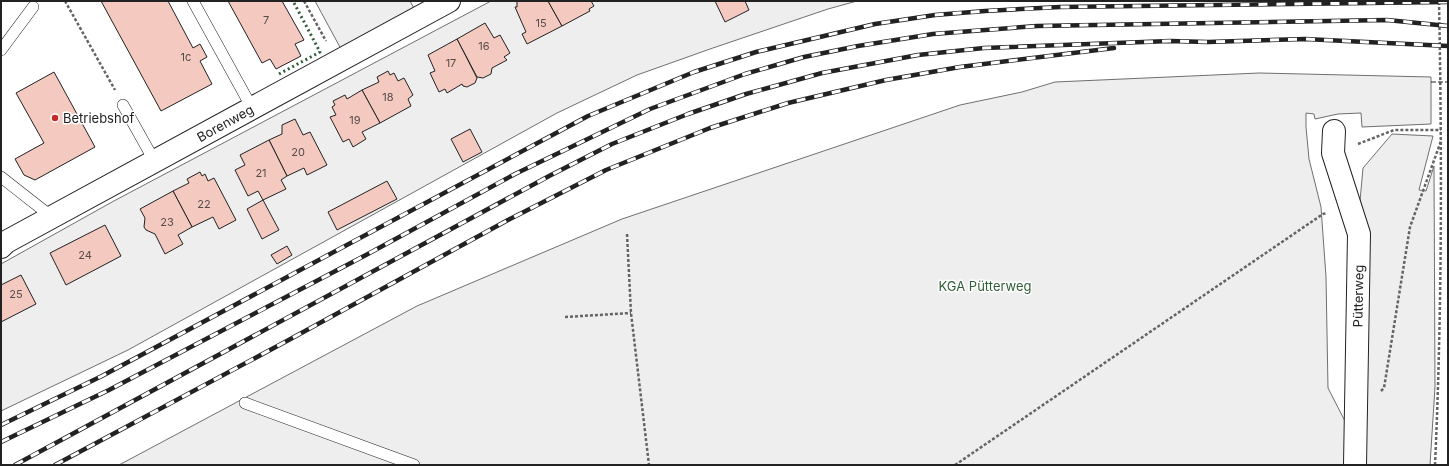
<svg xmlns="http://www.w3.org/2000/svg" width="1449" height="466" viewBox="0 0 1449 466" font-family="Inter,sans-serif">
  <rect width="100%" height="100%" fill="#fff"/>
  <g fill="#eee" stroke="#6f6f6f">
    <path d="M 315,1 L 410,1 L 415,10 L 341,49 Z"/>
    <path d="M 491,1 L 857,1 L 828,9 L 710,49 L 637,75 L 557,113 L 128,350 L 1,411 L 1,264 L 112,202 Z"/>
    <path d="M 1259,73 L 1431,77 L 1431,124 L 1362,127 L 1361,113 L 1338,114 L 1315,119 L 1314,114 L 1306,113 L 1306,127 L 1309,159 L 1321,207 L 1326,277 L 1328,388 L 1349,429 L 1348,465 L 119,465 L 417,306 L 622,219 L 960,105 L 1022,92 L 1055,82 Z"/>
    <path d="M 1392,134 L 1433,136 L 1419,190 L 1426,191 L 1434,166 L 1435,387 L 1430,465 L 1355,465 L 1360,201 L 1363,168 Z"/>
  </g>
  <g fill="#f3c9c0" stroke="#222">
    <path d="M 101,1 L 168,1 L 193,48 L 200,44 L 207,57 L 200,61 L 212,84 L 161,111 Z"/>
    <path d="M 228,1 L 282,1 L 304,40 L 295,44 L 301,56 L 276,69 L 270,59 L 262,63 Z"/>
    <path d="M 517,1 L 548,1 L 562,26 L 527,44 L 522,34 L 526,32 L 515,7 L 517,7 Z"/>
    <path d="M 548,1 L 591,1 L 594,6 L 589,9 L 590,11 L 562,26 Z"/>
    <path d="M 715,1 L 745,1 L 749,10 L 725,22 Z"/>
    <path d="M 485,23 L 494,38 L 500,35 L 510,53 L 504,57 L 507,60 L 492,68 L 491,74 L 483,78 L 477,77 L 457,39 Z"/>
    <path d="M 457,39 L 477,78 L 475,83 L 467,87 L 463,86 L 462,84 L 447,93 L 445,89 L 439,92 L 430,73 L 435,71 L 428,55 Z"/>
    <path d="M 388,71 L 390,75 L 394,73 L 398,81 L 404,78 L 413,95 L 408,99 L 411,106 L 380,123 L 362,90 L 379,82 L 377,77 Z"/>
    <path d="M 54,72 L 95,147 L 35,180 L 24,175 L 15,159 L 44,143 L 16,93 Z"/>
    <path d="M 362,90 L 380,123 L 362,132 L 366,139 L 353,147 L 349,139 L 343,142 L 330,117 L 336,115 L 332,107 L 335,105 L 333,101 L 345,95 L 347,99 Z"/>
    <path d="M 295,119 L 303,135 L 310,132 L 327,165 L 307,175 L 304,168 L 287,176 L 269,140 L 282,134 L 282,125 Z"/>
    <path d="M 470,129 L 482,152 L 463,162 L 451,139 Z"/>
    <path d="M 269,140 L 287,176 L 281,180 L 286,189 L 263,200 L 258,191 L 248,196 L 235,170 L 245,165 L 240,155 Z"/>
    <path d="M 200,172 L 202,176 L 205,174 L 208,181 L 214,178 L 236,220 L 219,229 L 213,217 L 192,227 L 173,191 L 189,183 L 187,179 Z"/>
    <path d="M 387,181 L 397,199 L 337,230 L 328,212 Z"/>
    <path d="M 173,191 L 192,227 L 178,235 L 183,244 L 165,254 L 155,234 L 146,230 L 144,227 L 145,218 L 140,209 Z"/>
    <path d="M 263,200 L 279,230 L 262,239 L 247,209 Z"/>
    <path d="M 105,225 L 121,256 L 66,285 L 50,253 Z"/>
    <path d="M 287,246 L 292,255 L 277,264 L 271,255 Z"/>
    <path d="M 21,275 L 36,304 L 1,322 L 1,285 Z"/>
  </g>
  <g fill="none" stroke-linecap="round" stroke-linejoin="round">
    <defs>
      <g id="service">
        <path d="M 193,1 L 252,108"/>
        <path d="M 1,50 L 33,7"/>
        <path d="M 123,105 L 155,162"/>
        <path d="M 1,177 L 52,217"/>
        <path d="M 245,403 L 414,465"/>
      </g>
      <g id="minor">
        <path d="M 1334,131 L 1333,153 L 1359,234 L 1355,465"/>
        <path d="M 1,247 L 6,242 L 449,1"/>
      </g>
    </defs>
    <use href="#service" stroke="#222" stroke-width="12"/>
    <use href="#minor" stroke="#222" stroke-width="24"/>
    <g stroke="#646464" stroke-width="2.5" stroke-dasharray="3 2" stroke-linecap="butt">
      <path d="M 65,1 L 115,90"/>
      <path d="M 304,1 L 326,41"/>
      <path d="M 1358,144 L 1394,130 L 1441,130"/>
      <path d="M 627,234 L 631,313 L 649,465"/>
      <path d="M 565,317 L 631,313"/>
      <path d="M 1381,391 L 1384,388 L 1410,227 L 1441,141"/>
      <path d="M 955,465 L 1323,214 L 1327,213"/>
      <path d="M 1435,465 C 1442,310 1442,156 1439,1"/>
    </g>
    <use href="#service" stroke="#fff" stroke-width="11"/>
    <use href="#minor" stroke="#fff" stroke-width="22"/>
    <defs>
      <g id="rail">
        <path d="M 1,425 L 102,376 L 588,116 L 694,72 L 756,52 L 875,24 L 935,15 L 985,11 L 1060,7 L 1448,2"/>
        <path d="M 1,442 L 109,390 L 366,255 L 515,174 L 650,109 L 745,74 L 804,57 L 858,46 L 933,34 L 1037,26 L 1387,20 L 1448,26"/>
        <path d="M 15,465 L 551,175 L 612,144 L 688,114 L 746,94 L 822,73 L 918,55 L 984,48 L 1170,41 L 1208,42 L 1305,39 L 1448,46"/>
        <path d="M 55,465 L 285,342 L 508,220 L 606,170 L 710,128 L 788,103 L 886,80 L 960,67 L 1114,48"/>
      </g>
    </defs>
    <use href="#rail" stroke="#222" stroke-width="4.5"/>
    <use href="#rail" stroke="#fff" stroke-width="3" stroke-dasharray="9" stroke-linecap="butt"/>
    <path stroke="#2f5e38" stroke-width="3" stroke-dasharray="2 3" stroke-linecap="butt" d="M 279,74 L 320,52 L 293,1"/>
    <path stroke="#222" stroke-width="1" stroke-dasharray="5 2" stroke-linecap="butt" d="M 1431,82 L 1448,82"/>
  </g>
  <circle fill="#c62828" stroke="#fff" stroke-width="1.5" cx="55" cy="118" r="4"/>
  <g text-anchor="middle" stroke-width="3" stroke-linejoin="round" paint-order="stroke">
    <g font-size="11" fill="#564c4a">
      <text x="266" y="24">7</text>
      <text x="541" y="27">15</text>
      <text x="484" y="50">16</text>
      <text x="186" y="61">1c</text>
      <text x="451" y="67">17</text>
      <text x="388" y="101">18</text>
      <text x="355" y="124">19</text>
      <text x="298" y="156">20</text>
      <text x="261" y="177">21</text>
      <text x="204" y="208">22</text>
      <text x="167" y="226">23</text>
      <text x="85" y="259">24</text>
      <text x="16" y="298">25</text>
    </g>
    <g font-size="13" fill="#222" stroke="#fff" text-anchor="start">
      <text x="63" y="123">Betriebshof</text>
    </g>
    <g font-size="13" fill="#222" stroke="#fff">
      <text transform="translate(225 123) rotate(-29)" y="5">Borenweg</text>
      <text transform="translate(1358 296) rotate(-89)" y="5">Pütterweg</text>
    </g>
    <g font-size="13" fill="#2f5e38" stroke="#fff">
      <text x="985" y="291">KGA Pütterweg</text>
    </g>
  </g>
  <rect width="1449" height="466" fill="none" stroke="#222222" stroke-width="4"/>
</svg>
